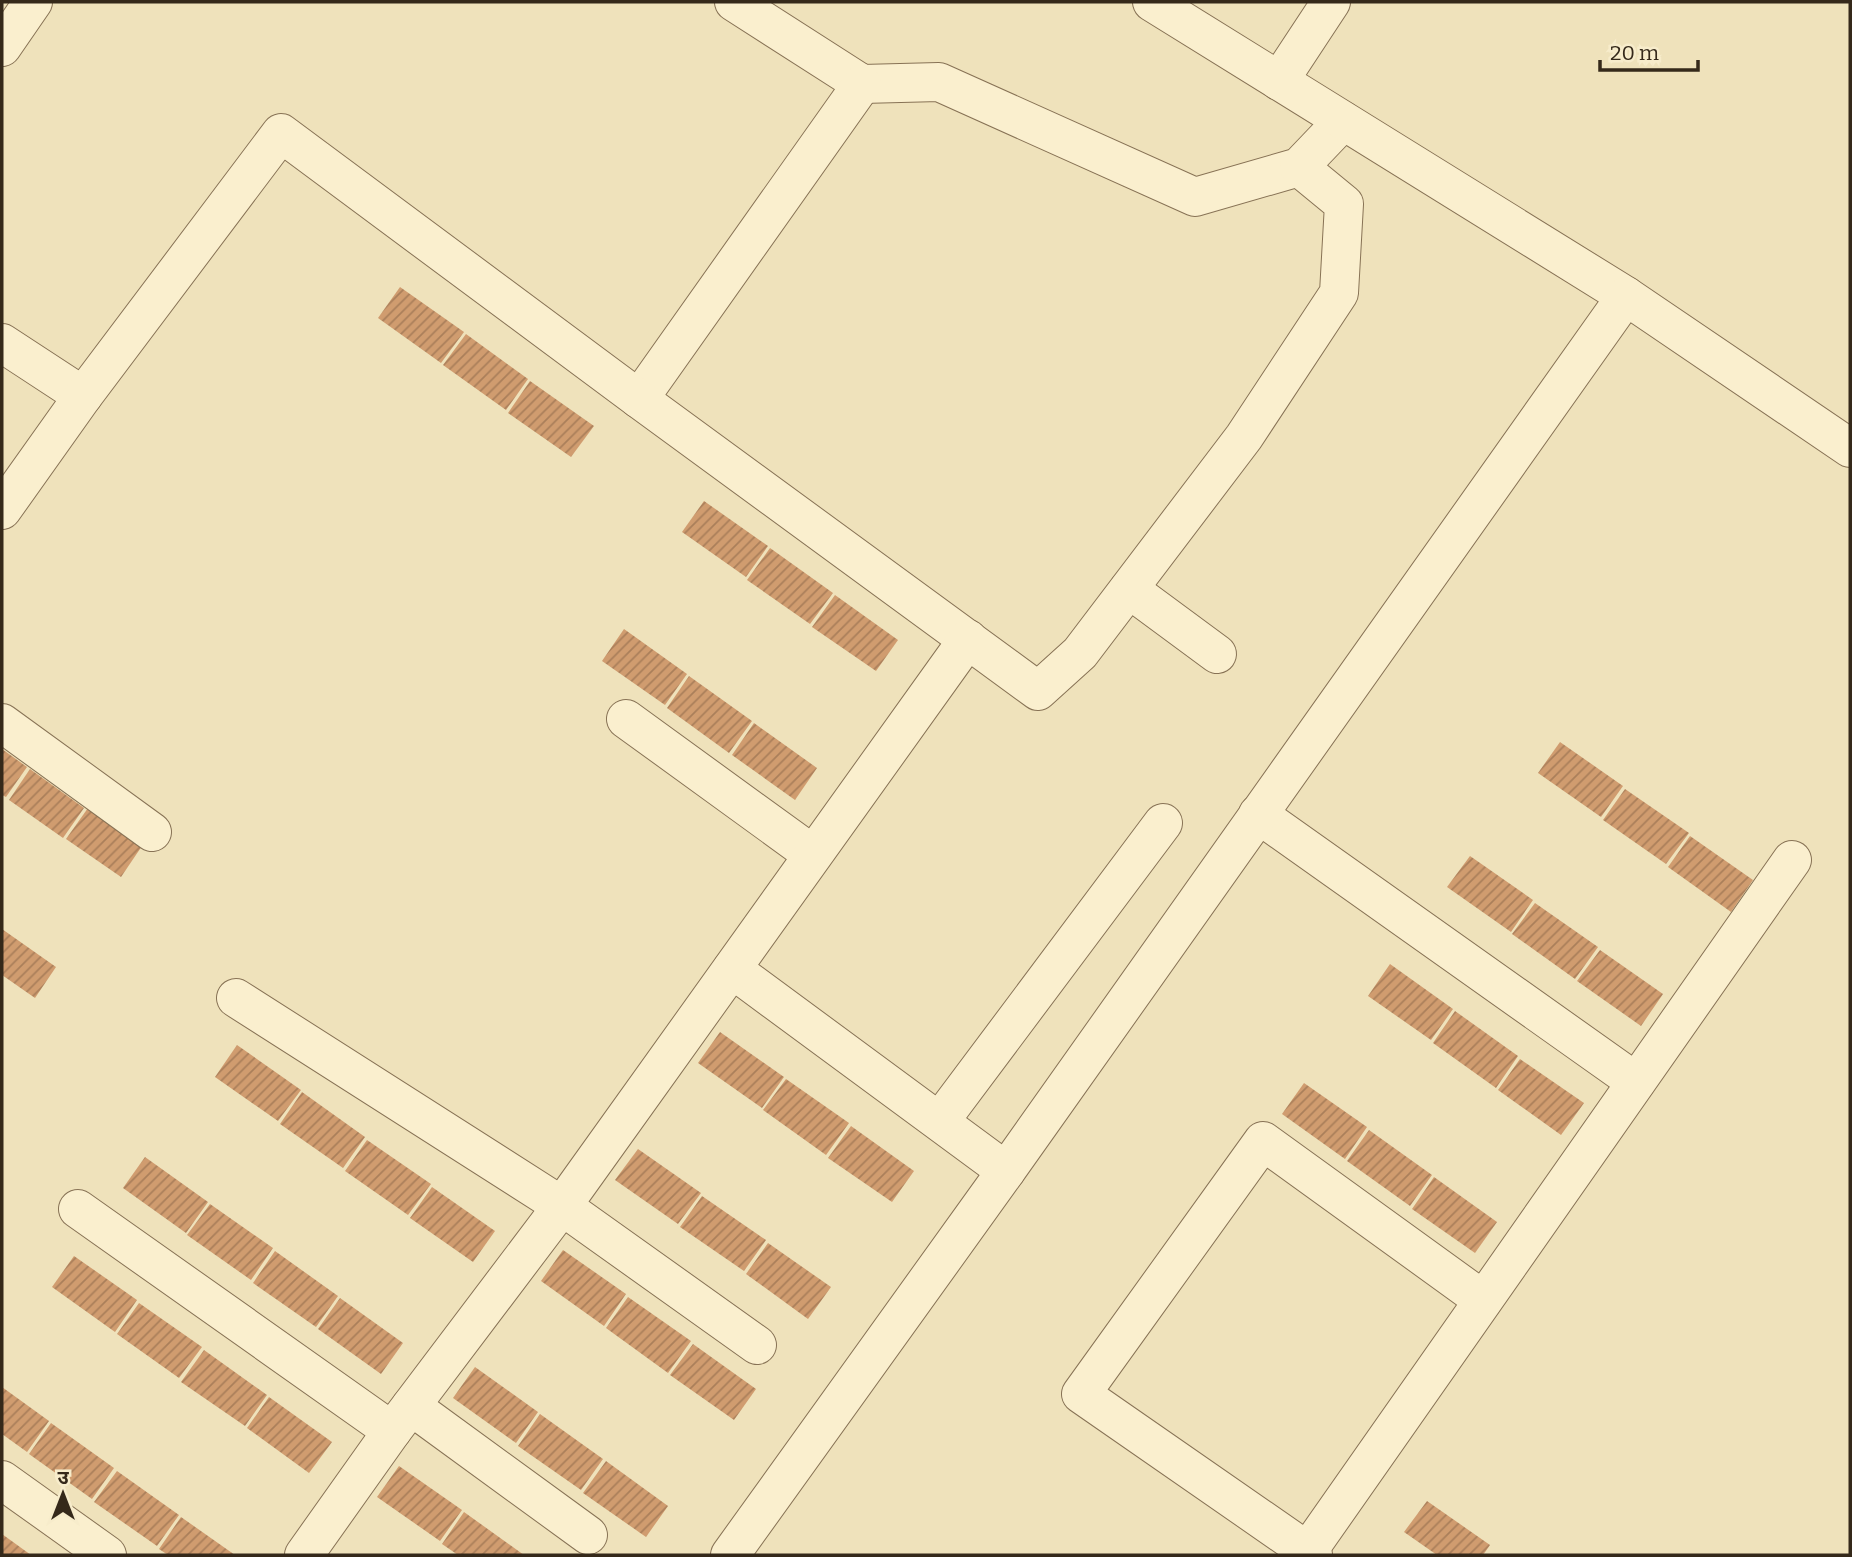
<svg xmlns="http://www.w3.org/2000/svg" width="1852" height="1557" viewBox="0 0 1852 1557" font-family="Bitter,'Noto Sans Devanagari',serif">
  <defs>
    <pattern id="building-hatch" width="6" height="6" patternUnits="userSpaceOnUse" patternTransform="scale(1.75)"><rect width="6" height="6" fill="#d09c6f"/><path d="M-1 1l2-2M0 6l6-6M5 7l2-2" fill="none" stroke="#aa7f5a"/></pattern>
  </defs>
  <rect width="100%" height="100%" fill="#efe2bb"/>
  <g fill="url(#building-hatch)">
    <path d="M 400,287 L 464,332 L 441,363 L 378,318 Z"/>
    <path d="M 466,334 L 528,379 L 506,410 L 443,365 Z"/>
    <path d="M 530,381 L 594,426 L 571,457 L 508,413 Z"/>
    <path d="M 704,501 L 768,546 L 746,577 L 682,532 Z"/>
    <path d="M 770,548 L 833,593 L 810,624 L 747,580 Z"/>
    <path d="M 835,595 L 898,640 L 876,671 L 812,627 Z"/>
    <path d="M 624,629 L 687,674 L 665,705 L 602,661 Z"/>
    <path d="M 689,676 L 752,721 L 729,753 L 667,708 Z"/>
    <path d="M 754,723 L 817,768 L 795,800 L 732,755 Z"/>
    <path d="M 1560,742 L 1623,786 L 1601,817 L 1538,773 Z"/>
    <path d="M 2,749 L 27,767 L 6,797 L 2,795 Z"/>
    <path d="M 30,769 L 84,808 L 63,838 L 9,800 Z"/>
    <path d="M 1625,789 L 1689,833 L 1666,864 L 1603,820 Z"/>
    <path d="M 88,808 L 142,846 L 121,877 L 66,839 Z"/>
    <path d="M 1690,836 L 1753,880 L 1731,912 L 1668,867 Z"/>
    <path d="M 1470,856 L 1533,900 L 1511,932 L 1447,887 Z"/>
    <path d="M 1535,903 L 1598,947 L 1575,979 L 1512,934 Z"/>
    <path d="M 2,929 L 56,967 L 35,998 L 2,975 Z"/>
    <path d="M 1600,950 L 1663,994 L 1641,1026 L 1577,981 Z"/>
    <path d="M 1390,964 L 1453,1009 L 1431,1040 L 1368,996 Z"/>
    <path d="M 1455,1011 L 1518,1056 L 1496,1088 L 1433,1043 Z"/>
    <path d="M 720,1032 L 784,1077 L 762,1108 L 698,1063 Z"/>
    <path d="M 237,1045 L 301,1090 L 278,1121 L 215,1077 Z"/>
    <path d="M 1520,1059 L 1584,1103 L 1561,1135 L 1498,1090 Z"/>
    <path d="M 786,1079 L 849,1123 L 826,1155 L 763,1110 Z"/>
    <path d="M 1304,1083 L 1367,1127 L 1345,1159 L 1282,1114 Z"/>
    <path d="M 302,1092 L 365,1137 L 343,1168 L 280,1124 Z"/>
    <path d="M 851,1126 L 914,1171 L 892,1202 L 828,1158 Z"/>
    <path d="M 1369,1130 L 1432,1175 L 1410,1206 L 1347,1161 Z"/>
    <path d="M 367,1140 L 431,1184 L 408,1215 L 345,1171 Z"/>
    <path d="M 638,1149 L 701,1193 L 678,1224 L 615,1180 Z"/>
    <path d="M 145,1157 L 208,1202 L 186,1233 L 123,1188 Z"/>
    <path d="M 1434,1177 L 1497,1222 L 1475,1253 L 1412,1209 Z"/>
    <path d="M 432,1187 L 495,1231 L 473,1262 L 410,1218 Z"/>
    <path d="M 702,1196 L 766,1240 L 744,1271 L 680,1227 Z"/>
    <path d="M 210,1204 L 273,1248 L 251,1280 L 187,1235 Z"/>
    <path d="M 768,1243 L 831,1287 L 808,1319 L 746,1274 Z"/>
    <path d="M 563,1250 L 626,1294 L 604,1326 L 541,1281 Z"/>
    <path d="M 275,1251 L 338,1296 L 316,1327 L 253,1283 Z"/>
    <path d="M 74,1256 L 137,1300 L 115,1332 L 52,1287 Z"/>
    <path d="M 628,1297 L 691,1341 L 668,1373 L 606,1328 Z"/>
    <path d="M 340,1298 L 403,1343 L 381,1374 L 318,1329 Z"/>
    <path d="M 139,1303 L 202,1347 L 179,1378 L 117,1334 Z"/>
    <path d="M 693,1344 L 756,1389 L 734,1420 L 670,1375 Z"/>
    <path d="M 204,1350 L 267,1395 L 245,1426 L 181,1382 Z"/>
    <path d="M 475,1367 L 538,1412 L 516,1443 L 453,1398 Z"/>
    <path d="M 2,1387 L 49,1421 L 27,1452 L 2,1434 Z"/>
    <path d="M 269,1397 L 332,1442 L 309,1473 L 247,1428 Z"/>
    <path d="M 540,1414 L 603,1459 L 581,1490 L 518,1446 Z"/>
    <path d="M 51,1423 L 114,1468 L 92,1499 L 29,1454 Z"/>
    <path d="M 606,1461 L 668,1506 L 646,1537 L 583,1493 Z"/>
    <path d="M 399,1466 L 462,1510 L 440,1541 L 377,1497 Z"/>
    <path d="M 117,1471 L 179,1515 L 157,1546 L 94,1502 Z"/>
    <path d="M 1427,1501 L 1490,1545 L 1483,1555 L 1437,1555 L 1404,1532 Z"/>
    <path d="M 464,1512 L 524,1555 L 458,1555 L 442,1544 Z"/>
    <path d="M 181,1517 L 235,1555 L 168,1555 L 159,1549 Z"/>
    <path d="M 2,1534 L 31,1555 L 2,1555 Z"/>
  </g>
  <g fill="none" stroke-linecap="round" stroke-linejoin="round">
    <defs>
      <g id="minor">
        <path d="M 734,2 L 862,84 L 939,82 L 1195,197 L 1299,167 L 1343,121"/>
        <path d="M 2,47 L 33,2"/>
        <path d="M 1279,81 L 1331,2"/>
        <path d="M 2,343 L 83,396"/>
        <path d="M 639,399 L 862,84"/>
        <path d="M 2,510 L 83,396 L 281,133 L 639,399 L 1038,691 L 1080,653 L 1244,437 L 1339,293 L 1344,204 L 1299,167"/>
        <path d="M 1129,589 L 1217,654"/>
        <path d="M 626,719 L 812,854"/>
        <path d="M 2,723 L 152,832"/>
        <path d="M 1258,814 L 1636,1082"/>
        <path d="M 732,969 L 1006,1171"/>
        <path d="M 236,998 L 562,1206 L 757,1345"/>
        <path d="M 940,1121 L 1163,823"/>
        <path d="M 78,1209 L 392,1431"/>
        <path d="M 411,1406 L 588,1535"/>
        <path d="M 2,1480 L 107,1555"/>
        <path d="M 304,1555 L 392,1431 L 562,1206 L 968,639"/>
        <path d="M 1305,1555 L 1792,860"/>
        <path d="M 1313,1555 L 1081,1394 L 1263,1141 L 1483,1300"/>
      </g>
      <g id="tertiary">
        <path d="M 1152,2 L 1626,296 L 1850,448"/>
        <path d="M 730,1555 L 1006,1171 L 1626,296"/>
      </g>
    </defs>
    <use href="#minor" stroke="#877255" stroke-width="40"/>
    <use href="#tertiary" stroke="#877255" stroke-width="40"/>
    <use href="#minor" stroke="#faefce" stroke-width="38"/>
    <use href="#tertiary" stroke="#faefce" stroke-width="38"/>
  </g>
  <rect width="1852" height="1557" fill="none" stroke="#35291a" stroke-width="7"/>
  <g transform="translate(63 1494)" stroke="#f7eccb" stroke-width="5" paint-order="stroke">
  <path d="M0-5L12 26L0 18L-12 26Z" fill="#35291a"/>
  <text y="-10" font-size="19" font-weight="bold" text-anchor="middle" fill="#35291a">उ</text>
  </g>
  <path d="M1600 60v10h98v-10" fill="none" stroke="#35291a" stroke-width="3.5"/>
  <text x="1610" y="60" font-size="21" fill="#35291a" stroke="#f7eccb" stroke-width="5" paint-order="stroke">20 m</text>
</svg>
